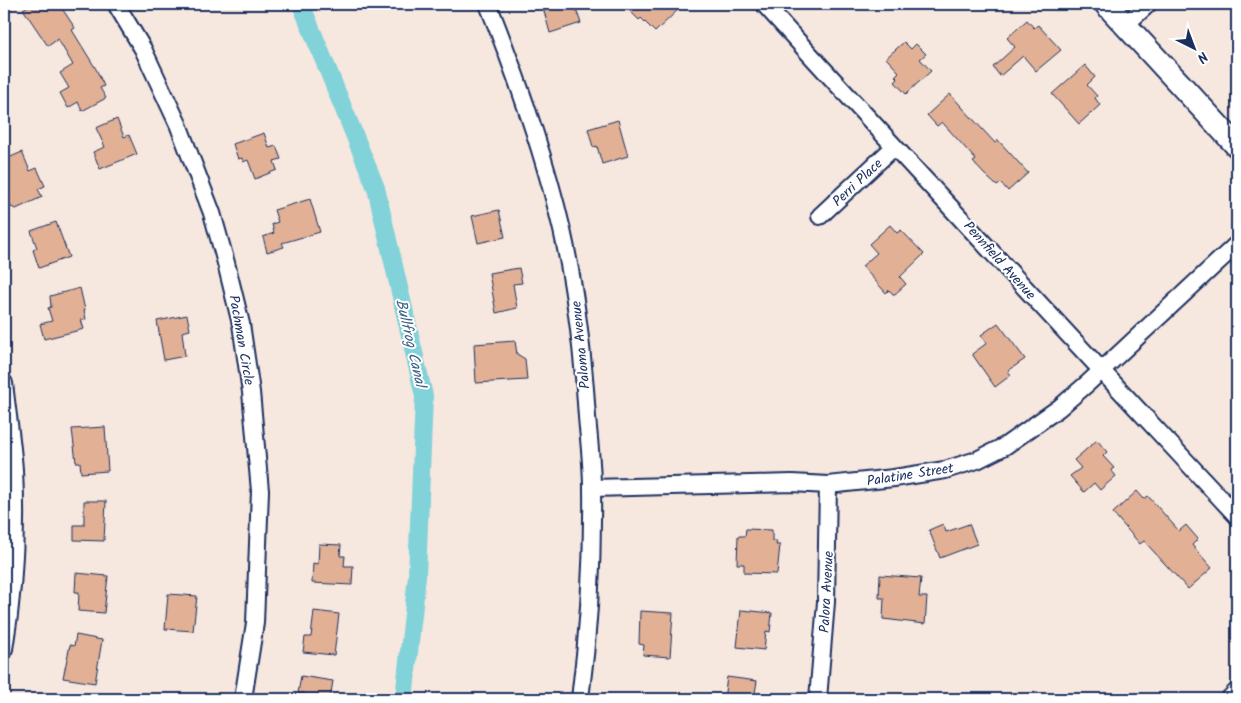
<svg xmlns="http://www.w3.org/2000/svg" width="1241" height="703" viewBox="0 0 1241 703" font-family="Kalam,sans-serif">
  <rect width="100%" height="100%" fill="#f6e7df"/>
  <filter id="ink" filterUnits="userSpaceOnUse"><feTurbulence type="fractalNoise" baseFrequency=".02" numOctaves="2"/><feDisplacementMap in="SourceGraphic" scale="10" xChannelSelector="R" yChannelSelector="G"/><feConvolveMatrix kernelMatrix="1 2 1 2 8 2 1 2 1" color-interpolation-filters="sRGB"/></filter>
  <g filter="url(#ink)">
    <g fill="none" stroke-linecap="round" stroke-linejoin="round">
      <path stroke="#81d2d9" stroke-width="18" d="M 301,4 L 376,188 L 424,396 L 417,576 L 404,699"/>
    </g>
    <g fill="#e2b094" stroke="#1b2f5e">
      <path d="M 31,4 L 59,4 L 75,28 L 72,30 L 96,69 L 104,86 L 100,88 L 106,98 L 82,111 L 78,102 L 68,108 L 60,93 L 69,88 L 60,73 L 73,65 L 58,39 L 48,46 L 23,9 Z"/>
      <path d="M 542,4 L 574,4 L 581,23 L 550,33 Z"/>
      <path d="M 623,4 L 684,4 L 655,32 L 641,18 L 639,20 Z"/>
      <path d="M 1027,20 L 1034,28 L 1038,25 L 1061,50 L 1036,71 L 1023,56 L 1000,76 L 993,67 L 1015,47 L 1007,38 Z"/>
      <path d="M 904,42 L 911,49 L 916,44 L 926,54 L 920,59 L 931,71 L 906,94 L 895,82 L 898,79 L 895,76 L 899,72 L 886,58 Z"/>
      <path d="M 1085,65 L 1095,77 L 1087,85 L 1097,96 L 1095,98 L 1100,105 L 1079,124 L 1052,94 Z"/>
      <path d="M 950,94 L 995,143 L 998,140 L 1028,173 L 1008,191 L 1001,183 L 997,186 L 984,174 L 973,162 L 976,160 L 942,122 L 937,126 L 927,115 Z"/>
      <path d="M 117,119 L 124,137 L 129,135 L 137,154 L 100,169 L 93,152 L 105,147 L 96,128 Z"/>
      <path d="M 618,120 L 628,156 L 602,164 L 597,146 L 593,147 L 588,129 Z"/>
      <path d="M 264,133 L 269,148 L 276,146 L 281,159 L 274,161 L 277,170 L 255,179 L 248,160 L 243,162 L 242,158 L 238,159 L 233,144 Z"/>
      <path d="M 22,152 L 30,171 L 37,168 L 45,186 L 38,189 L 42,197 L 16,209 L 11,207 L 9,202 L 10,197 L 4,181 L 4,160 Z"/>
      <path d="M 310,199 L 320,232 L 282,243 L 284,247 L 267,252 L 263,237 L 274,233 L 272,224 L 278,222 L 274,210 Z"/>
      <path d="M 499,210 L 505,237 L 478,243 L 472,216 Z"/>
      <path d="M 56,222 L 69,257 L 39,268 L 33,250 L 37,248 L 31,231 Z"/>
      <path d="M 890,225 L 897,233 L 901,230 L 924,254 L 900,277 L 906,284 L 894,295 L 889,290 L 886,293 L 862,266 L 877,253 L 869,244 Z"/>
      <path d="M 519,268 L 522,283 L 513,284 L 517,308 L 496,313 L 489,273 Z"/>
      <path d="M 80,288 L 85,310 L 84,310 L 86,319 L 81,320 L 84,329 L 44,339 L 40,324 L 52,321 L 48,308 L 51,307 L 50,296 Z"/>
      <path d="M 187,315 L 190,330 L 182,332 L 185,356 L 164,360 L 157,321 Z"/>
      <path d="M 998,323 L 1025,359 L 1008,371 L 1011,375 L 995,387 L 972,354 L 987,343 L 981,335 Z"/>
      <path d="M 515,341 L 517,354 L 525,359 L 527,380 L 476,383 L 474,344 Z"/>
      <path d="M 105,427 L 108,471 L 81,473 L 80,462 L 76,462 L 72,429 Z"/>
      <path d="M 1097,440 L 1107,452 L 1103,456 L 1114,468 L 1111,470 L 1116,476 L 1100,490 L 1094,483 L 1084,492 L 1070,476 L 1081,468 L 1074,460 Z"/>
      <path d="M 1137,491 L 1144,499 L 1148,496 L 1179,531 L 1186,525 L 1198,539 L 1192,545 L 1212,568 L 1188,589 L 1144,541 L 1140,544 L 1113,513 Z"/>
      <path d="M 84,501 L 106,501 L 104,541 L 74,540 L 74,525 L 84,525 Z"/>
      <path d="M 943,524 L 946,532 L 969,524 L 977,544 L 940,558 L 929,530 Z"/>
      <path d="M 746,529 L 772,530 L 772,541 L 777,541 L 776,545 L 780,545 L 777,574 L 744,573 L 744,564 L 737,564 L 738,536 L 745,536 Z"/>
      <path d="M 319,544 L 341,545 L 340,556 L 345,556 L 344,566 L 353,566 L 352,585 L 312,583 L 313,563 L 318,564 Z"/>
      <path d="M 76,573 L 108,576 L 104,613 L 78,611 L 79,592 L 75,592 Z"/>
      <path d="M 880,575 L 921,578 L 919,597 L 927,597 L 925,624 L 883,619 L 884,598 L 879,598 Z"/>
      <path d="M 168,594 L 197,596 L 193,631 L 165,629 Z"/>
      <path d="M 741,610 L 772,613 L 770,632 L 766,631 L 764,650 L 737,647 Z"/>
      <path d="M 314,611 L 339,614 L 334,655 L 303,652 L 305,637 L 311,637 Z"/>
      <path d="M 640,611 L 673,613 L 670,657 L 643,655 L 644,645 L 639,644 Z"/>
      <path d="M 76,635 L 102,640 L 95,683 L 63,678 L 70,645 L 74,646 Z"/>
      <path d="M 301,676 L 333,681 L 330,699 L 303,699 L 304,693 L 298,693 Z"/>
      <path d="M 727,677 L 757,681 L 754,699 L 724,699 Z"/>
    </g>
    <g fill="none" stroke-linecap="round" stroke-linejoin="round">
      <defs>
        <g id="street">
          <path d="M 116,4 L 143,49 L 178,124 L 212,213 L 226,263 L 241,324 L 251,392 L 260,491 L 255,623 L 243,699"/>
          <path d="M 488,4 C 517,77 544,153 562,230 C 576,292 583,353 587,417 C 589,440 592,464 592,488 C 593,559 589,630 580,699"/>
          <path d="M 764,4 C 920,176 1079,346 1237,516"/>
          <path d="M 1125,25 L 1148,4"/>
          <path d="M 820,216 L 894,147"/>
          <path d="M 4,383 C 7,412 12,441 14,470 C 17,530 14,590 4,649"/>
          <path d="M 592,488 L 792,483 L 828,485 L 894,478 L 945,470 L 977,460 L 1005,446 L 1059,408 L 1088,383 L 1237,244"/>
          <path d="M 818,699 L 826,602 L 828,485"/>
          <path d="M 1229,699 L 1237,691"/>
        </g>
        <path id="secondary" d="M 1106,4 L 1237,146"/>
      </defs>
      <use href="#street" stroke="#1b2f5e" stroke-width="20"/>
      <use href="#secondary" stroke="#1b2f5e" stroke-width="26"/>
      <use href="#street" stroke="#fff" stroke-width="16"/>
      <use href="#secondary" stroke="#fff" stroke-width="22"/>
    </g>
  </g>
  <g text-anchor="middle" stroke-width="4" stroke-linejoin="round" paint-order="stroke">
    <g font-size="14" fill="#1b2f5e" stroke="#fff">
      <text transform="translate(857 182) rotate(-43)" y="5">Perri Place</text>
      <text transform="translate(1000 260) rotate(48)" y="5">Pennfield Avenue</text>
      <text transform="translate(242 340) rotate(80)" y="5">Pachman Circle</text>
      <text transform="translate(580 345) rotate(-96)" y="5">Paloma Avenue</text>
      <text transform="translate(910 474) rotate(-9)" y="5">Palatine Street</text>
      <text transform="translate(826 592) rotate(-87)" y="5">Palora Avenue</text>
    </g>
    <g font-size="15" font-style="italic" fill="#3a6083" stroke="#fff">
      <text transform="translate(411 343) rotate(77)" y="5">Bullfrog Canal</text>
    </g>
  </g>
  <rect width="1241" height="703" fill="none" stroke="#fff" stroke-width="20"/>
  <rect x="10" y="10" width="1221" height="683" fill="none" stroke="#1b2f5e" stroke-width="2" filter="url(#ink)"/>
  <g transform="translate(1194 48) rotate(138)" stroke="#ffffff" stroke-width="4" paint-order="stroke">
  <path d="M0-4L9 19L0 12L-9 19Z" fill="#1b2f5e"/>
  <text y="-8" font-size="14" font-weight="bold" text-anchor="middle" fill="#1b2f5e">N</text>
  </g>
</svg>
